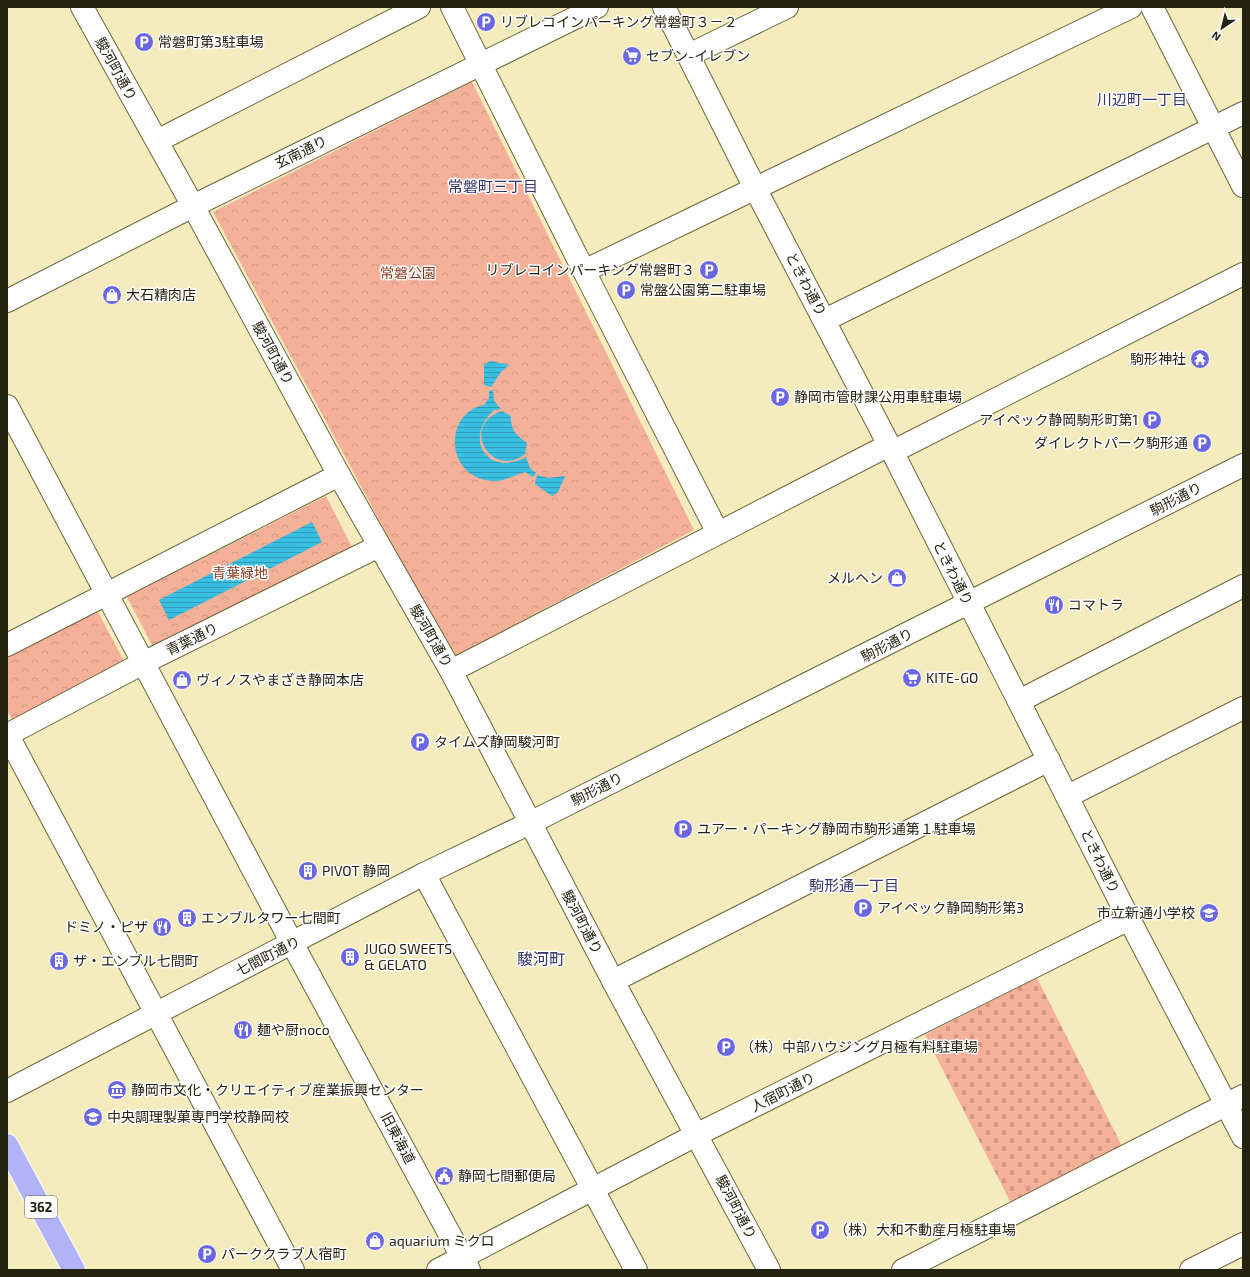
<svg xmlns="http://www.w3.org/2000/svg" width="1250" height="1277" viewBox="0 0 1250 1277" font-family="'Exo 2','Noto Sans JP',sans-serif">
  <defs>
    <pattern id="cemetery-stones" width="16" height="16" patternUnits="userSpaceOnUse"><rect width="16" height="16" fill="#f4b098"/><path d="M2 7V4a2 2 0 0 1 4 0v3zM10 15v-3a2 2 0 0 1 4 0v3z" fill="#d19782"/></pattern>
    <pattern id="park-crowns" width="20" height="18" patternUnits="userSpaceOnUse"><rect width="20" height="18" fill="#f4b098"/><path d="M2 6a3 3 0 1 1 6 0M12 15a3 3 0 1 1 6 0" fill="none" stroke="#d19782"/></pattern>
    <pattern id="water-rules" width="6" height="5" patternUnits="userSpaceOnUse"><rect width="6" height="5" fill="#38bfe2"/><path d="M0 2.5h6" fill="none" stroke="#2f9bb6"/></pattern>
  </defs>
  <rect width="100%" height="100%" fill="#f4ecbd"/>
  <path fill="url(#cemetery-stones)" d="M 1037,978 L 1123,1148 L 1012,1205 L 925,1035 Z"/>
  <g fill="url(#park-crowns)">
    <path d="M 472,82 L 694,530 L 453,657 L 213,212 Z"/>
    <path d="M 326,496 L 353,549 L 154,649 L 127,597 Z"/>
    <path d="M 97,610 L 124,661 L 12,720 L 7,710 L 7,657 Z"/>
  </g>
  <g fill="url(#water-rules)">
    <path d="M 491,361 L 509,365 L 501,372 L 491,387 L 484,385 L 484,364 Z"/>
    <path d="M 493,390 L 494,401 L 501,409 L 494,410 C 462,440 489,477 526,457 L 530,468 L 536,473 L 533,477 L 525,472 C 514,475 504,482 492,481 C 445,478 443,413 484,405 L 489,398 L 489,391 Z"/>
    <path d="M 502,411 L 511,416 C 510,430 517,436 527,443 L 525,454 C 493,480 458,426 502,411 Z"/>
    <path d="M 537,475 L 549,478 L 565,476 L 558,492 L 552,496 L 535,484 Z"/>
    <path d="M 312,522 L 322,542 L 169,620 L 159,600 Z"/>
  </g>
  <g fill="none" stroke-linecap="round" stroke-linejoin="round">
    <defs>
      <g id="minor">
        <path d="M 82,7 L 193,206 L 339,475 L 451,671 L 613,981 L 769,1270"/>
        <path d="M 452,7 L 584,271 L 718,533"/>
        <path d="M 1152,7 L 1243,186"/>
        <path d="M 689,55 L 787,7"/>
        <path d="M 157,141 L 419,7"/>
        <path d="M 584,271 L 1131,7"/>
        <path d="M 7,301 L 193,206 L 597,7"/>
        <path d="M 825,320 L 1243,113"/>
        <path d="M 7,406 L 292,943 L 469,1270"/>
        <path d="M 892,452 L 1243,274"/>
        <path d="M 7,645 L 339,475"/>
        <path d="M 451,671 L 889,445"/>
        <path d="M 1019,701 L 1243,586"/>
        <path d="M 7,734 L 293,1270"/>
        <path d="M 7,735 L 145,662 L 379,546"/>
        <path d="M 1068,796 L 1243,708"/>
        <path d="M 424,874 L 636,1270"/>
        <path d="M 613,981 L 1049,760"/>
        <path d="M 438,1270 L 696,1135 L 1129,919"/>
        <path d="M 903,1270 L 1243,1096"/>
      </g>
      <g id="tertiary">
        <path d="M 664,7 L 756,190 L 889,445 L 1129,919 L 1243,1137"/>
        <path d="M 7,1091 L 424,874 L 530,823 L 1243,465"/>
        <path d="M 1191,1270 L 1243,1244"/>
      </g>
      <path id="trunk" d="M 7,1145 L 74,1270"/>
    </defs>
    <use href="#minor" stroke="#6c653b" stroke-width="24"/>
    <use href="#tertiary" stroke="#6c653b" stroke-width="24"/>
    <use href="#trunk" stroke="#fff" stroke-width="24"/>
    <use href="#minor" stroke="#fff" stroke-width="22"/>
    <use href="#tertiary" stroke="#fff" stroke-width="22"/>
    <use href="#trunk" stroke="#b0b4f6" stroke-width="22"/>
  </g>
  <defs>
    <symbol id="parking-disc" viewBox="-11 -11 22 22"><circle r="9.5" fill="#6a67e1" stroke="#fff"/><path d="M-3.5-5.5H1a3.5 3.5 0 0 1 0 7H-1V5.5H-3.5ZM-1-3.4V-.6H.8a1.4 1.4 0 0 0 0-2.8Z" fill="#fff"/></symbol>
    <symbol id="supermarket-disc" viewBox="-11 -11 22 22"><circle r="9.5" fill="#6a67e1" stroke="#fff"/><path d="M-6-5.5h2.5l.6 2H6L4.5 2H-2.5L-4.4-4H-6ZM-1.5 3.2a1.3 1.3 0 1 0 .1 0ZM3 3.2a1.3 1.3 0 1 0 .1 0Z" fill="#fff"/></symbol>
    <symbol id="shop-disc" viewBox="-11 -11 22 22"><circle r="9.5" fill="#6a67e1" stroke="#fff"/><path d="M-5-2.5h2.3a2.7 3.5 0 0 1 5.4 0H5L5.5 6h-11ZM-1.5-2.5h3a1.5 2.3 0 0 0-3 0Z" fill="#fff"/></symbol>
    <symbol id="temple-disc" viewBox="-11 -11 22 22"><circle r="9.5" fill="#6a67e1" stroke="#fff"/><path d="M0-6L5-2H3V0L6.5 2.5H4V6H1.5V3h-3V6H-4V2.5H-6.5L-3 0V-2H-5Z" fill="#fff"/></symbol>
    <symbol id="restaurant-disc" viewBox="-11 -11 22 22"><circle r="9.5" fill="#6a67e1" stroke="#fff"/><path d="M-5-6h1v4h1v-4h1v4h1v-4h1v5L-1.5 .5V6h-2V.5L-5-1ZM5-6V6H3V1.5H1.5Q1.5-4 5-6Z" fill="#fff"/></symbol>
    <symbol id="building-disc" viewBox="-11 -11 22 22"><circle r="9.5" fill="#6a67e1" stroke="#fff"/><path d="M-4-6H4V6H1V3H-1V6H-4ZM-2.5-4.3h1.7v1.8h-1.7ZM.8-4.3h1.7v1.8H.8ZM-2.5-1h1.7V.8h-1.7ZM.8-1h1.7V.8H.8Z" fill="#fff"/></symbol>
    <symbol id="school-disc" viewBox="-11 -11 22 22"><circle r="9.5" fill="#6a67e1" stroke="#fff"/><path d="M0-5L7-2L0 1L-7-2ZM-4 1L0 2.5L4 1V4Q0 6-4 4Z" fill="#fff"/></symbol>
    <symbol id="museum-disc" viewBox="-11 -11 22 22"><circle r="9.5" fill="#6a67e1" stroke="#fff"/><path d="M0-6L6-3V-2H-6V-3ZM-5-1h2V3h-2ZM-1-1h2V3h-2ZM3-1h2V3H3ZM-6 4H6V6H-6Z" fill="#fff"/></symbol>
    <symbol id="university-disc" viewBox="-11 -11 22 22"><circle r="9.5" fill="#6a67e1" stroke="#fff"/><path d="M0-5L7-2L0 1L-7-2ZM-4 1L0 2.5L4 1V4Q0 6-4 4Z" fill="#fff"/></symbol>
    <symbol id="civic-disc" viewBox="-11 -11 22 22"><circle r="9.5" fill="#6a67e1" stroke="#fff"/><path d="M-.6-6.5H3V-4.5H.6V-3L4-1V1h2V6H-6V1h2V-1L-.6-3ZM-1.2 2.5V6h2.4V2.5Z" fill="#fff"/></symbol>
  </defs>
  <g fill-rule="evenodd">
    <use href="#parking-disc" x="475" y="11" width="22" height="22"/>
    <use href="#parking-disc" x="133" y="31" width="22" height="22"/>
    <use href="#supermarket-disc" x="621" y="45" width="22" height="22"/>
    <use href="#parking-disc" x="698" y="259" width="22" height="22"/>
    <use href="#parking-disc" x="615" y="279" width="22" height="22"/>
    <use href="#shop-disc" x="101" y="284" width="22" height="22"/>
    <use href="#temple-disc" x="1189" y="348" width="22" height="22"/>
    <use href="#parking-disc" x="769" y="386" width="22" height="22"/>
    <use href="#parking-disc" x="1141" y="409" width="22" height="22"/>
    <use href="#parking-disc" x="1191" y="432" width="22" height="22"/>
    <use href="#shop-disc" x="886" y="567" width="22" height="22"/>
    <use href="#restaurant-disc" x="1043" y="594" width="22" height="22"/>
    <use href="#supermarket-disc" x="901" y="667" width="22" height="22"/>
    <use href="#shop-disc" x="171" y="669" width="22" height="22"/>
    <use href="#parking-disc" x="409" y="731" width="22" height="22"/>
    <use href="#parking-disc" x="672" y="818" width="22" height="22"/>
    <use href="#building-disc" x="297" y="860" width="22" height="22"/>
    <use href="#parking-disc" x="852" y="897" width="22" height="22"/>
    <use href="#school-disc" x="1198" y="902" width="22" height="22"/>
    <use href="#building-disc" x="176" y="907" width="22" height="22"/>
    <use href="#restaurant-disc" x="151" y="916" width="22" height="22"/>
    <use href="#building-disc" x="339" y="946" width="22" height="22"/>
    <use href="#building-disc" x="48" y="950" width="22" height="22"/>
    <use href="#restaurant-disc" x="232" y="1019" width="22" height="22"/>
    <use href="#parking-disc" x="715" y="1036" width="22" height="22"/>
    <use href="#museum-disc" x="106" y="1079" width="22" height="22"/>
    <use href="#university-disc" x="82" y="1106" width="22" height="22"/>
    <use href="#civic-disc" x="433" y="1165" width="22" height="22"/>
    <use href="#parking-disc" x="809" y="1219" width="22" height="22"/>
    <use href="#shop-disc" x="364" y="1230" width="22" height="22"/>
    <use href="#parking-disc" x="196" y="1243" width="22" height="22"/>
  </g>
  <g text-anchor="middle" stroke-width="3" stroke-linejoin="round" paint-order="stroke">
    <rect fill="#fff" stroke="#666458" stroke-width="1" x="25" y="1196" width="32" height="22" rx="3"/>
    <g font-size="13" font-weight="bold" fill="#242210">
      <text x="41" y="1212">362</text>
    </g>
    <g font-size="14" fill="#242210" stroke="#fff" text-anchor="start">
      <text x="500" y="27">リブレコインパーキング常磐町３－２</text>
      <text x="158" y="47">常磐町第3駐車場</text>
      <text x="646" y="61">セブン-イレブン</text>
      <text x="695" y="275" text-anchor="end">リブレコインパーキング常磐町３</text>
      <text x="640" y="295">常盤公園第二駐車場</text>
      <text x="126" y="300">大石精肉店</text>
      <text x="1186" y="364" text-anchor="end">駒形神社</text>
      <text x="794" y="402">静岡市管財課公用車駐車場</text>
      <text x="1138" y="425" text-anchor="end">アイペック静岡駒形町第1</text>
      <text x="1188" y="448" text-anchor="end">ダイレクトパーク駒形通</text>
      <text x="883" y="583" text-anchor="end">メルヘン</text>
      <text x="1068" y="610">コマトラ</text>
      <text x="926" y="683">KITE-GO</text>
      <text x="196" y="685">ヴィノスやまざき静岡本店</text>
      <text x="434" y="747">タイムズ静岡駿河町</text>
      <text x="697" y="834">ユアー・パーキング静岡市駒形通第１駐車場</text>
      <text x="322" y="876">PIVOT 静岡</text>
      <text x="877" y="913">アイペック静岡駒形第3</text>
      <text x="1195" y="918" text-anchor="end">市立新通小学校</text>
      <text x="201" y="923">エンブルタワー七間町</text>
      <text x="148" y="932" text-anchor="end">ドミノ・ピザ</text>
      <text x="364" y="954">JUGO SWEETS<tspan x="364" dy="16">&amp; GELATO</tspan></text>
      <text x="73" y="966">ザ・エンブル七間町</text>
      <text x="257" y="1035">麺や厨noco</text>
      <text x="740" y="1052">（株）中部ハウジング月極有料駐車場</text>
      <text x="131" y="1095">静岡市文化・クリエイティブ産業振興センター</text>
      <text x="107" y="1122">中央調理製菓専門学校静岡校</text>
      <text x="458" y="1181">静岡七間郵便局</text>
      <text x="834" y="1235">（株）大和不動産月極駐車場</text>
      <text x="389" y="1246">aquarium ミクロ</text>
      <text x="221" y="1259">パーククラブ人宿町</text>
    </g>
    <g font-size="14" fill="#242210" stroke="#fff">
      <text transform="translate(116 69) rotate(61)" y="5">駿河町通り</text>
      <text transform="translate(301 152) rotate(-26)" y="5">玄南通り</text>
      <text transform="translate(806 284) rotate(62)" y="5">ときわ通り</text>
      <text transform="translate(273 353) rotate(61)" y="5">駿河町通り</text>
      <text transform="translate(1176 499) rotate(-27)" y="5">駒形通り</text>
      <text transform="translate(953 573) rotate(63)" y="5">ときわ通り</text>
      <text transform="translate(431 636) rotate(60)" y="5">駿河町通り</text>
      <text transform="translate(192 639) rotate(-26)" y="5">青葉通り</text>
      <text transform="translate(887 645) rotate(-27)" y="5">駒形通り</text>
      <text transform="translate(597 789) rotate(-27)" y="5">駒形通り</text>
      <text transform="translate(1100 861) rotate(64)" y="5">ときわ通り</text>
      <text transform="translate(582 922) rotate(62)" y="5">駿河町通り</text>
      <text transform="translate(268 956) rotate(-27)" y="5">七間町通り</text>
      <text transform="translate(783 1092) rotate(-27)" y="5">人宿町通り</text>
      <text transform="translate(398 1138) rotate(62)" y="5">旧東海道</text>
      <text transform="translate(736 1207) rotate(62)" y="5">駿河町通り</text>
    </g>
    <g font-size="14" fill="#873d22" stroke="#fff">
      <text x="408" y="278">常磐公園</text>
      <text x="240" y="578">青葉緑地</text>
    </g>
    <g font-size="15" fill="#33336e" stroke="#fff">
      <text x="1142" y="105">川辺町一丁目</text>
      <text x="493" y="192">常磐町三丁目</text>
      <text x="854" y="891">駒形通一丁目</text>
    </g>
    <g font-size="16" fill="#33336e" stroke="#fff">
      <text x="541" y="965">駿河町</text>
    </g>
  </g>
  <rect width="1250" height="1277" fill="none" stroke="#242210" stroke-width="16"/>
  <g transform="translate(1222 28) rotate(215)" stroke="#ffffff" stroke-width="3" paint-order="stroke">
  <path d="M0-3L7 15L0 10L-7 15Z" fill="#242210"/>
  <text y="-6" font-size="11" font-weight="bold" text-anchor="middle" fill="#242210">N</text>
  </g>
</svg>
